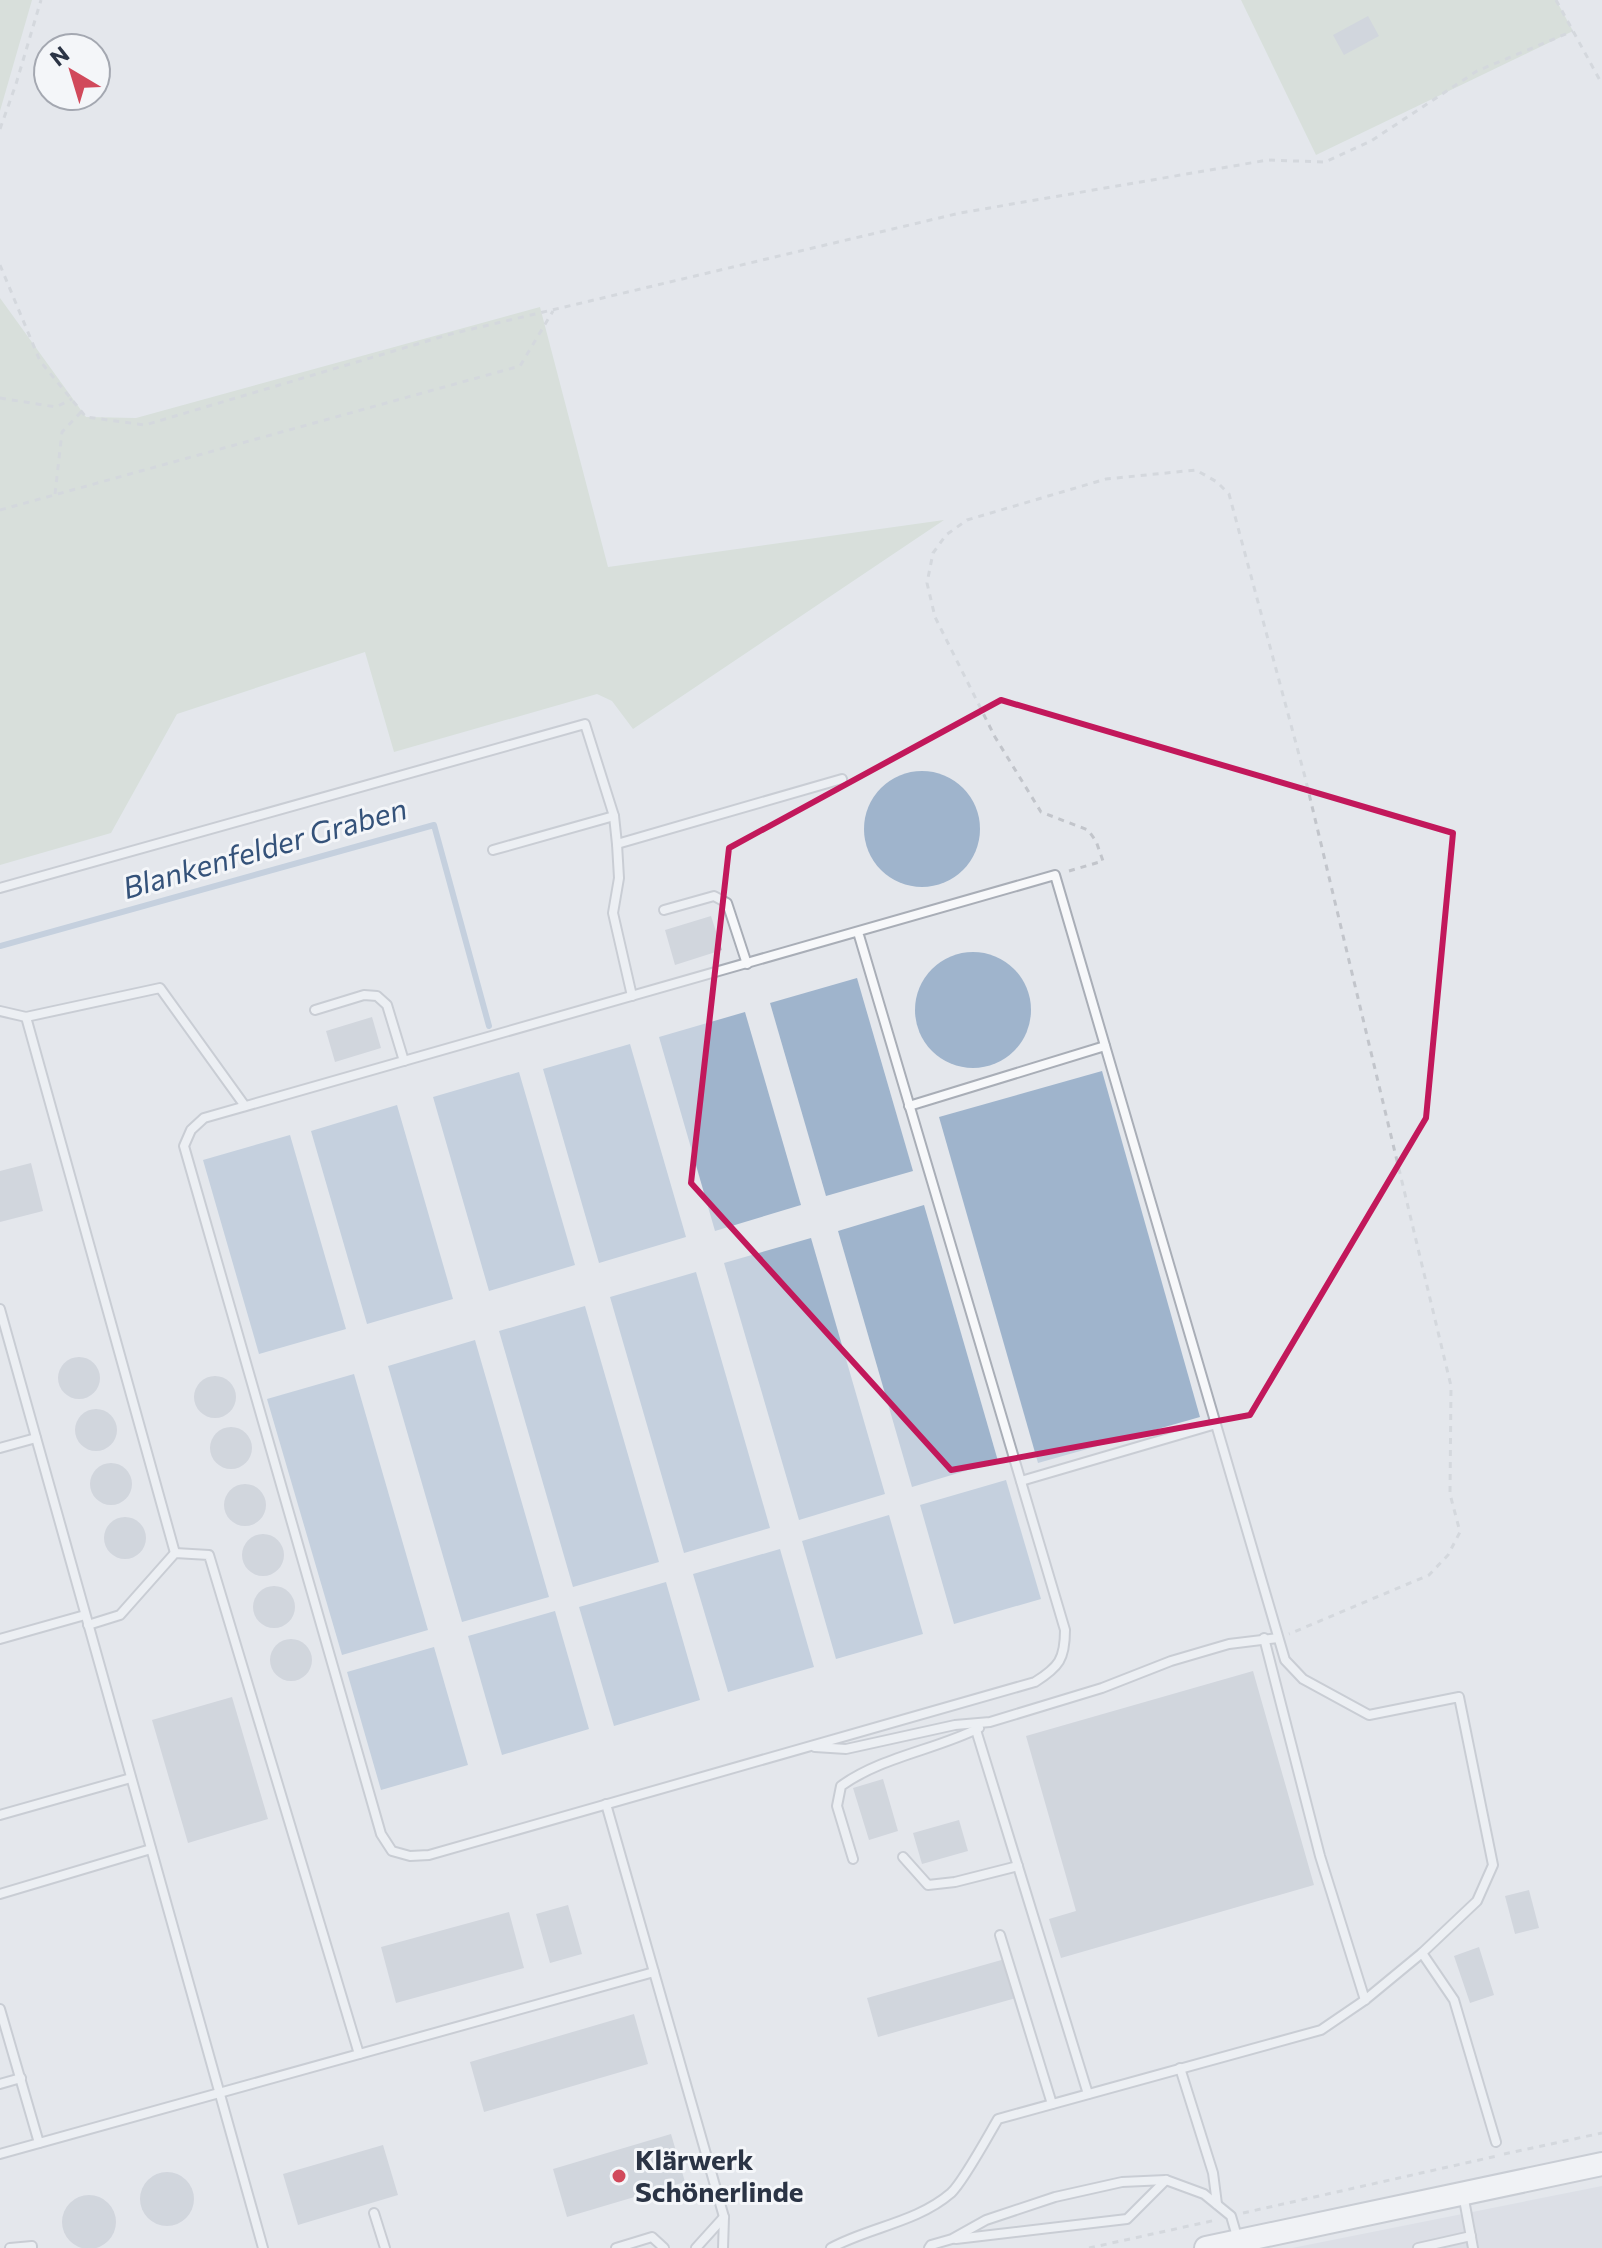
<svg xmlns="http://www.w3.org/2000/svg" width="1602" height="2248" viewBox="0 0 1602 2248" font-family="Commissioner,sans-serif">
  <rect width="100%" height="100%" fill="#e4e7ec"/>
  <path fill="#d2d6de" d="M 1602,2186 L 1602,2248 L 1292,2248 Z"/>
  <g fill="#c9d6c5">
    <path d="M 0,0 L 32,0 L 0,111 Z"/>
    <path d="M 1241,0 L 1556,0 L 1573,31 L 1316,155 Z"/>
    <path d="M 0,298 L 86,417 L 136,418 L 540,307 L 608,567 L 944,520 L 633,729 L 612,701 L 597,694 L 394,752 L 365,652 L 177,714 L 111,833 L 0,865 Z"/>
  </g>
  <g fill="#9fb4cc">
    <circle cx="922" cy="829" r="58"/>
    <circle cx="973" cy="1010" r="58"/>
    <path d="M 857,978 L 913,1171 L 826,1196 L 770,1003 Z"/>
    <path d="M 745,1012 L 801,1205 L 715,1231 L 659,1037 Z"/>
    <path d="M 630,1044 L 686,1237 L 599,1263 L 543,1069 Z"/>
    <path d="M 1102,1071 L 1200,1417 L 1038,1463 L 939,1117 Z"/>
    <path d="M 519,1072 L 575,1265 L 489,1291 L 433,1097 Z"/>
    <path d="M 397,1105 L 453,1299 L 367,1324 L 311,1131 Z"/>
    <path d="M 290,1135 L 346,1329 L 259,1354 L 203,1160 Z"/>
    <path d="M 924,1205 L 998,1461 L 912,1487 L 838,1231 Z"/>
    <path d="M 811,1238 L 885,1494 L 799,1520 L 724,1263 Z"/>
    <path d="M 696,1272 L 770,1528 L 684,1553 L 610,1297 Z"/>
    <path d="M 585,1306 L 659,1562 L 573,1587 L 499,1331 Z"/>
    <path d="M 475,1340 L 549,1597 L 462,1622 L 388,1366 Z"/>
    <path d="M 354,1374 L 428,1630 L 342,1655 L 267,1399 Z"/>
    <path d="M 1006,1480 L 1041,1599 L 954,1624 L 920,1505 Z"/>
    <path d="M 889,1515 L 923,1634 L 836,1659 L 802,1541 Z"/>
    <path d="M 780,1549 L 814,1667 L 728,1692 L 693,1574 Z"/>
    <path d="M 666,1582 L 700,1700 L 614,1726 L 579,1607 Z"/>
    <path d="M 555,1611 L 589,1729 L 502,1755 L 468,1636 Z"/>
    <path d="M 434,1647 L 468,1765 L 381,1790 L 347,1672 Z"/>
  </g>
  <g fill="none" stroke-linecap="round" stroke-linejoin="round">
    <path stroke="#9fb4cc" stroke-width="6" d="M 0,946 L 434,825 L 489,1026"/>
  </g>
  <g fill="#bbc0ca">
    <path d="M 1368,16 L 1379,36 L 1344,55 L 1333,35 Z"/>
    <path d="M 711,916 L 722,950 L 675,965 L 665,930 Z"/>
    <path d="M 372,1017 L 381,1048 L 335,1062 L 326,1031 Z"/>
    <path d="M 31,1163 L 43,1211 L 0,1222 L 0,1171 Z"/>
    <circle cx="79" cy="1378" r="21"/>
    <circle cx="215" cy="1397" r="21"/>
    <circle cx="96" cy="1430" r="21"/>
    <circle cx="231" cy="1448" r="21"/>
    <circle cx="111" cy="1484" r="21"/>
    <circle cx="245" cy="1505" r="21"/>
    <circle cx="125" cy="1538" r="21"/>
    <circle cx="263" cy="1555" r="21"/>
    <circle cx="274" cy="1607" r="21"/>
    <circle cx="291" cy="1660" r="21"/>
    <path d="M 1253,1671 L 1314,1885 L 1061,1958 L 1049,1919 L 1076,1911 L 1026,1736 Z"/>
    <path d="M 232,1697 L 268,1819 L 188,1843 L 152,1720 Z"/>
    <path d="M 883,1779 L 898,1831 L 869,1840 L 853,1788 Z"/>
    <path d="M 959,1820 L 968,1851 L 922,1864 L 913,1833 Z"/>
    <path d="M 1529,1890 L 1539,1928 L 1515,1934 L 1505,1896 Z"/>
    <path d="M 568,1905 L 582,1954 L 550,1963 L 536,1914 Z"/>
    <path d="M 509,1912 L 524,1968 L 396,2003 L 381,1947 Z"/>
    <path d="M 1479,1947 L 1494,1995 L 1470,2003 L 1454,1956 Z"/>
    <path d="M 1005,1959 L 1016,1998 L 878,2037 L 867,1998 Z"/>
    <path d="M 634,2014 L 648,2064 L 484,2112 L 470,2062 Z"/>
    <path d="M 671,2134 L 685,2182 L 567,2217 L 553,2169 Z"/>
    <path d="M 383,2145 L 398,2195 L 298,2225 L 283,2174 Z"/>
    <circle cx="167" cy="2199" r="27"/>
    <circle cx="89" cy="2222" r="27"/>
  </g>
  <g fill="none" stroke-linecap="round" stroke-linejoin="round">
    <defs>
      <g id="lane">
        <path d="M 617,844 L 619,878 L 613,913 L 632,996"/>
        <path d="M 493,850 L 614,816"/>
        <path d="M 0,888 L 585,724 L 614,816 L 617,844 L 842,779"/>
        <path d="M 664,910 L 714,896 L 727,903 L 747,964"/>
        <path d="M 858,932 L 1065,1630 C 1065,1659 1059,1667 1035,1682 L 429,1855 L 410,1856 L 392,1851 L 381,1834 L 184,1146 L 191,1130 L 204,1118 L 1055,875 L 1285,1660 L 1303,1679 L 1369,1715 L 1459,1697 L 1493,1865 L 1477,1901 L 1422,1953"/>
        <path d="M 315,1010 L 364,995 L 377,996 L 387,1005 L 404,1061"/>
        <path d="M 0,1011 L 26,1017 L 160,988 L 245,1106"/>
        <path d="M 26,1017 L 175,1553"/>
        <path d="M 909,1106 L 1105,1046"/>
        <path d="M 0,1309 L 263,2248"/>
        <path d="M 0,1448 L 36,1438"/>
        <path d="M 1021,1481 L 1216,1424"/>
        <path d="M 88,1625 L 120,1615 L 175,1553 L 209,1555 L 359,2054"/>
        <path d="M 1264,1638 L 1320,1856 L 1365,2000"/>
        <path d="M 0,1639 L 85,1615"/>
        <path d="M 976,1730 L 1088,2094"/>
        <path d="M 815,1747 L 846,1749 L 955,1725 L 990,1722 L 1102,1688 L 1171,1661 L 1229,1644 L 1278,1638"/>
        <path d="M 606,1804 L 724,2217 L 723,2248"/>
        <path d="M 0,1815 L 131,1778"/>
        <path d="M 903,1857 L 928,1885 L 955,1882 L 1018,1866"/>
        <path d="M 853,1859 L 837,1806 L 841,1786 C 881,1757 935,1750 979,1728"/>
        <path d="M 0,1894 L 151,1849"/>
        <path d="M 1000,1935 L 1052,2104"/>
        <path d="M 0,2009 L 39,2143"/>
        <path d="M 1180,2068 L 1213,2173 L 1217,2204"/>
        <path d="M 0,2084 L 21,2078"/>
        <path d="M 0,2154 L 654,1972"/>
        <path d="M 1463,2194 L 1473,2248"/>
        <path d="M 374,2213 L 385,2248"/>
        <path d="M 956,2239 L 1127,2219 L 1166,2180"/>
        <path d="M 10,2248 L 32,2246 L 32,2248"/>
        <path d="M 616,2248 L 652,2237 L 664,2248"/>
        <path d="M 696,2248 L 724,2217"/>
        <path d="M 831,2248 C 869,2227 916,2223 951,2193 C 963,2182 988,2136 998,2119 L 1321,2030 L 1365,2000 L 1422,1953 L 1454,2000 L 1496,2142"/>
        <path d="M 929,2248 L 931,2245 L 952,2239 L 986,2220 L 1055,2197 L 1122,2182 L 1166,2180 L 1204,2194 L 1231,2216 L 1238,2240"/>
        <path d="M 1418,2248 L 1471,2236"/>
      </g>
      <path id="secondary" d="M 1206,2248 L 1602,2164"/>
    </defs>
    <use href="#lane" stroke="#a9aeb7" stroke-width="12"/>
    <use href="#secondary" stroke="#a9aeb7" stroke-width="26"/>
    <g stroke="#c2c5cb" stroke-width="3" stroke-dasharray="6 6" stroke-linecap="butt">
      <path d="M 1556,0 L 1602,84"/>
      <path d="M 0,129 L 16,84 L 41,0"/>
      <path d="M 0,265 L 40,361 L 86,417 L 145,425 L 451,334 L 960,213 L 1268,160 L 1325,162 L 1371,141 L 1477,71 L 1573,31"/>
      <path d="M 0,398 L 56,407 L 72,399"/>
      <path d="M 55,494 L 62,432 L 82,411"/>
      <path d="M 0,510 L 520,366 L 553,311"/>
      <path d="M 1069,871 L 1103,861 L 1096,841 L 1088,830 L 1041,812 L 995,737 L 935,617 L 927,583 L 933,553 L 946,535 L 967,520 L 1106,479 L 1196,470 L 1217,482 L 1229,494 L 1305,777 L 1451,1386 L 1450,1494 L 1460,1532 L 1448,1555 L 1429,1575 L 1289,1634"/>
      <path d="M 1504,2154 L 1602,2133"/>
      <path d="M 1243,2213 L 1497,2156"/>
      <path d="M 1089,2248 L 1216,2220"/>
    </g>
    <use href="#lane" stroke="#f7f8fa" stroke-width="8"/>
    <use href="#secondary" stroke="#fff" stroke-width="22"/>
  </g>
  <path d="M0 0H1602V2248H0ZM 1001,700 L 1453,833 L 1426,1118 L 1250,1415 L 951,1470 L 691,1183 L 729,848 Z" fill="#e4e7ec" fill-opacity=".55" fill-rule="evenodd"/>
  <path fill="none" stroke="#c2185b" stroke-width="6" stroke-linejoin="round" d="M 1001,700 L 1453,833 L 1426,1118 L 1250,1415 L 951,1470 L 691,1183 L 729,848 Z"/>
  <circle fill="#d1495b" stroke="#f4f6f9" stroke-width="3" cx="619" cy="2176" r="8"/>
  <g text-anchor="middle" stroke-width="6" stroke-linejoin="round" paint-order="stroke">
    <g font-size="28" font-weight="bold" fill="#2b3445" stroke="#f4f6f9" text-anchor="start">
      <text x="635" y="2170">Klärwerk<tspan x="635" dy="32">Schönerlinde</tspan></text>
    </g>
    <g font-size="30" font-style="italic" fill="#34527a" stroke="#f4f6f9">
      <text transform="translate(265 849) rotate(-16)" y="10">Blankenfelder Graben</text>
    </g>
  </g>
  <g transform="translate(72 72) rotate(322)"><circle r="38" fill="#f4f6f9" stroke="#a4a8b1" stroke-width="2"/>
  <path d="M0-6L14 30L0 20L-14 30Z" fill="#d1495b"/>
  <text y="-12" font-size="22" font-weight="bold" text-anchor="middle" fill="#2b3445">N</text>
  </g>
</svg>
